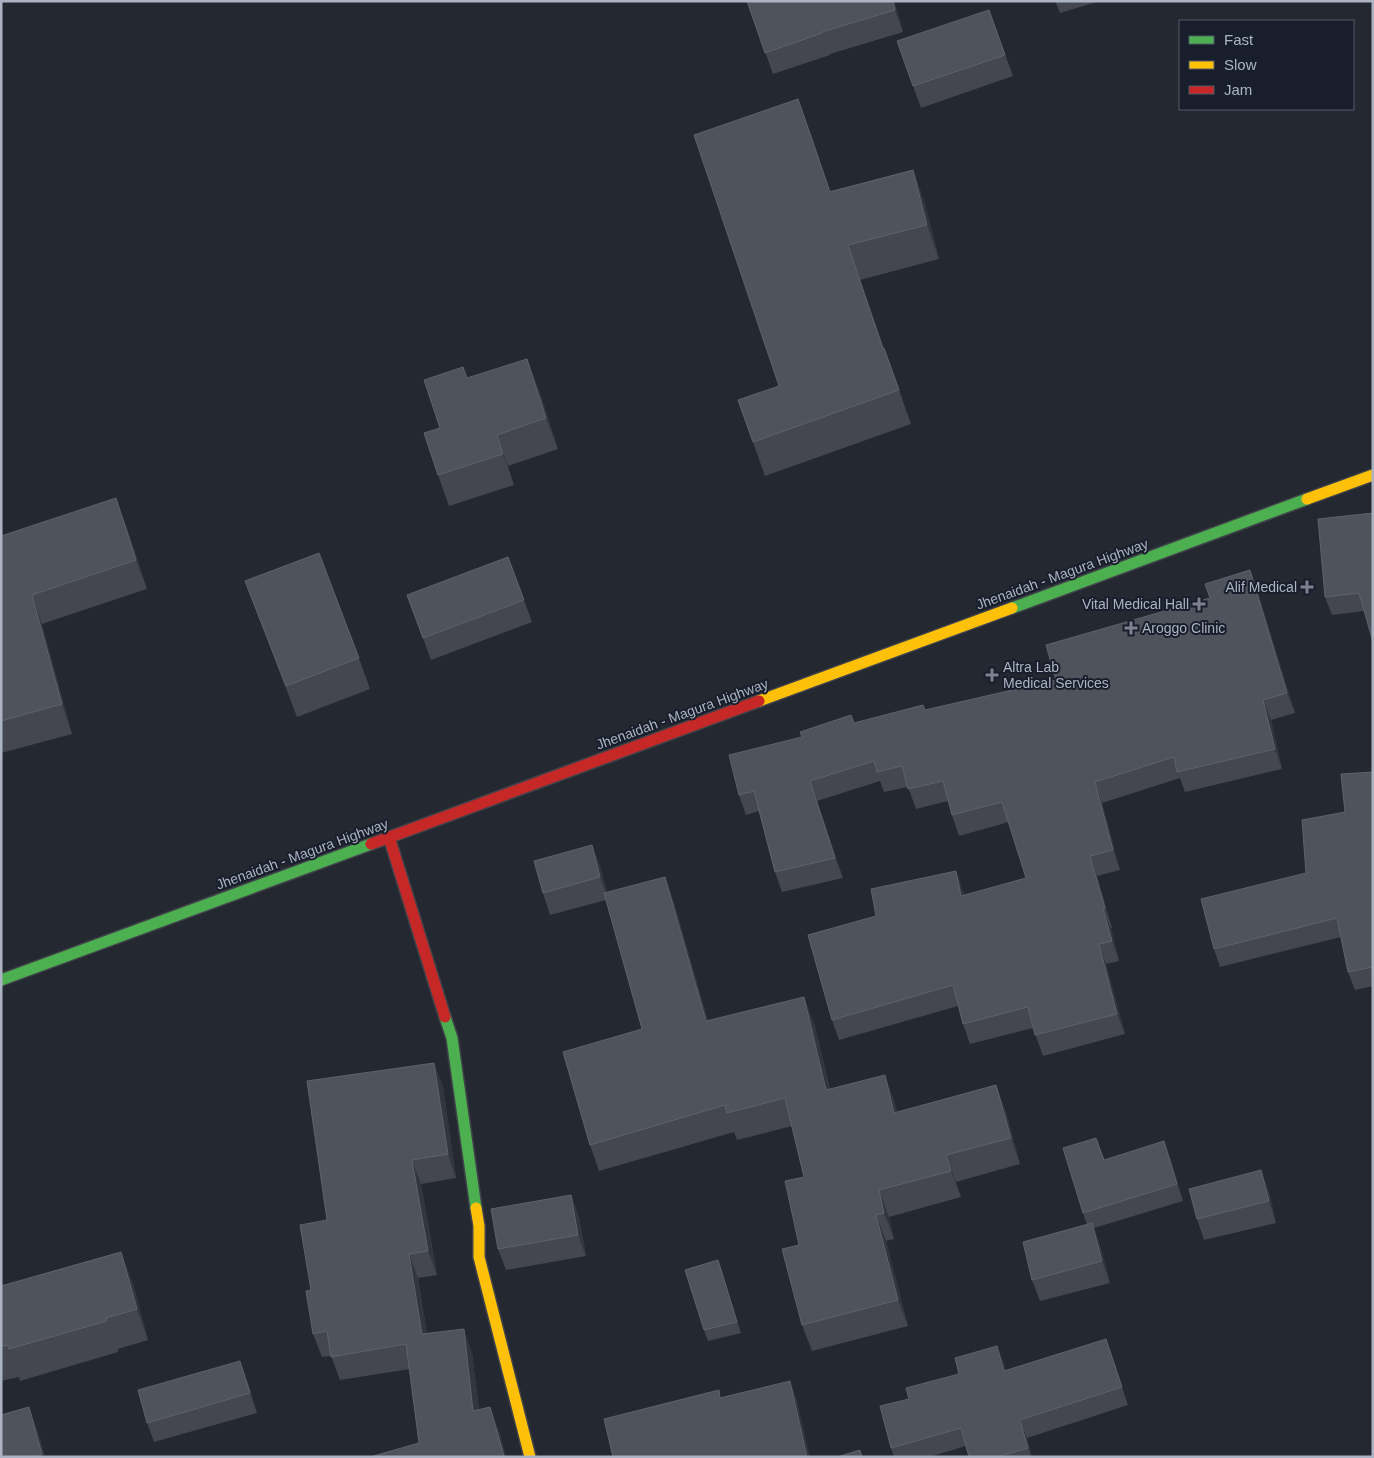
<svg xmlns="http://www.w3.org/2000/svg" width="1374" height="1458" viewBox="0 0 1374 1458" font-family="Arial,sans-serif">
  <rect width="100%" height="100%" fill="#242831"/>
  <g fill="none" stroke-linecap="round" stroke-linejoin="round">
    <defs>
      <g id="fast">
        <path d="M 1012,608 L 1307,499"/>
        <path d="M 1,980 L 371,844"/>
        <path d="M 445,1017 L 452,1038 L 476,1208"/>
      </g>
      <g id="slow">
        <path d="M 1307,499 L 1373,475"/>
        <path d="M 759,701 L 1012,608"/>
        <path d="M 476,1208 L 479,1226 L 479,1257 L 530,1457"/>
      </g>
      <g id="jam">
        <path d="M 389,837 L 445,1017"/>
        <path d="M 371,844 L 759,701"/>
      </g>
    </defs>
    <use href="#fast" stroke="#40434a" stroke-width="14"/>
    <use href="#slow" stroke="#40434a" stroke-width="14"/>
    <use href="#jam" stroke="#40434a" stroke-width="14"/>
    <use href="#fast" stroke="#4caf50" stroke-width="11"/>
    <use href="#slow" stroke="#ffc107" stroke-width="11"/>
    <use href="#jam" stroke="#c62828" stroke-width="11"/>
  </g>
  <g fill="#444750">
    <path d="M 747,1 L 894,1 L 903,32 L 830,54 L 830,55 L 773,74 Z"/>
    <path d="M 1055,1 L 1100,1 L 1060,13 Z"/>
    <path d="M 989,10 L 1013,76 L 921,108 L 913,86 Z"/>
    <path d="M 811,134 L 830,191 L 913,170 L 925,204 L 939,259 L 860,280 L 884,348 L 911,424 L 765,476 L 738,400 L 779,386 Z"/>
    <path d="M 467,378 L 539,390 L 558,449 L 508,466 L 514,485 L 449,506 L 438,475 L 440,428 Z"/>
    <path d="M 1373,513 L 1364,611 L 1332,615 L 1325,597 Z"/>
    <path d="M 127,528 L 147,589 L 42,624 L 72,734 L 1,753 L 1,536 Z"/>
    <path d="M 508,557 L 532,622 L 431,660 L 407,595 Z"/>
    <path d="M 245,581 L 359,658 L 370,689 L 297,717 Z"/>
    <path d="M 1257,590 L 1295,713 L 1271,720 L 1282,769 L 1185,792 L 1180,778 L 1102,803 L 1120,870 L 1097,876 L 1112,928 L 1111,929 L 1119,961 L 1106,964 L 1125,1034 L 1043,1056 L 1033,1028 L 970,1044 L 963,1024 L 958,1006 L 839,1040 L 832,1020 L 876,916 L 956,871 L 964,895 L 1026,878 L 1009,822 L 959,836 L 952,815 L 948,801 L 916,809 L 908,787 L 884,792 L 880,781 L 817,801 L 843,878 L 782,892 L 775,872 L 759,811 L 746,815 L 739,795 L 802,737 L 854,723 L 925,710 L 1056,680 Z"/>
    <path d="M 1373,772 L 1373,986 L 1355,990 L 1348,972 L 1341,937 L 1220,967 L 1214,949 L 1306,873 L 1345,812 Z"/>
    <path d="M 592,845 L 600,866 L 607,893 L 665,877 L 674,903 L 708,1021 L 814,1023 L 830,1089 L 885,1075 L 894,1101 L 897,1112 L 996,1085 L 1006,1112 L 1020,1164 L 956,1182 L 961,1197 L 889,1217 L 894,1239 L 886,1241 L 908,1326 L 812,1351 L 802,1325 L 799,1245 L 804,1177 L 792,1126 L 737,1140 L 734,1132 L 599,1171 L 590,1145 L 642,1029 L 606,900 L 550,915 L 543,893 Z"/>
    <path d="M 443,1086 L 456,1178 L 421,1184 L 437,1275 L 418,1278 L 427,1334 L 472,1353 L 479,1410 L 499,1431 L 506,1457 L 370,1457 L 419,1443 L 410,1369 L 340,1380 L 331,1356 L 322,1357 L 313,1334 L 311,1290 L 327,1220 Z"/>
    <path d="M 1170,1158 L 1183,1201 L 1094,1228 L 1100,1245 L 1110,1283 L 1040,1301 L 1032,1280 L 1087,1225 L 1083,1213 L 1104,1160 Z"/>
    <path d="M 1261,1170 L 1269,1192 L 1276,1223 L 1204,1240 L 1197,1219 Z"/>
    <path d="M 571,1195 L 579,1217 L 586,1256 L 506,1270 L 498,1249 Z"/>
    <path d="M 121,1252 L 133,1284 L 148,1340 L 118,1349 L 118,1352 L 20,1381 L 19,1377 L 1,1381 L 1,1286 Z"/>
    <path d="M 722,1271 L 741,1333 L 708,1341 L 704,1330 Z"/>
    <path d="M 1112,1357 L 1128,1405 L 1027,1438 L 1032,1457 L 969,1457 L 966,1446 L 929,1457 L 894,1457 L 891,1448 L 909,1399 L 1004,1363 L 1005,1370 Z"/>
    <path d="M 247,1380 L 257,1413 L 154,1442 L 147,1423 Z"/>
    <path d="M 40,1438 L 45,1457 L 1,1457 Z"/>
  </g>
  <g fill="#32363e">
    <path d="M 893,1 L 894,1 L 903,32 L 895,10 Z"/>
    <path d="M 798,99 L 811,134 L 842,226 L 830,192 Z"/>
    <path d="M 913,170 L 925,204 L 939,259 L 927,225 Z"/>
    <path d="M 848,245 L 860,280 L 895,383 L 883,349 Z"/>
    <path d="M 884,348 L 897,382 L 911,424 Z"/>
    <path d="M 527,359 L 539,390 L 558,449 L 546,418 Z"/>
    <path d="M 497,435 L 508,466 L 514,485 L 503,454 Z"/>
    <path d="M 116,498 L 127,528 L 147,589 L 136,560 Z"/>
    <path d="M 1250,570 L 1257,590 L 1295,713 L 1287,693 Z"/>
    <path d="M 32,595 L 42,624 L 72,734 L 62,704 Z"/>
    <path d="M 1263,700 L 1271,720 L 1282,769 L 1275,749 Z"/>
    <path d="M 810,781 L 817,801 L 843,878 L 835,858 Z"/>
    <path d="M 1095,782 L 1102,803 L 1120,870 L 1113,850 Z"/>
    <path d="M 592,845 L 600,866 L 608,899 L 600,877 Z"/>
    <path d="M 1090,856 L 1097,876 L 1112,928 L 1105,908 Z"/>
    <path d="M 956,871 L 963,892 L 969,916 L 961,896 Z"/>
    <path d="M 665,877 L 674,903 L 715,1048 L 706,1021 Z"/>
    <path d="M 1103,909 L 1111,929 L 1119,961 L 1112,941 Z"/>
    <path d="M 1099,944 L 1106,964 L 1125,1034 L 1117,1014 Z"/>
    <path d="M 804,997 L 814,1023 L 836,1116 L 826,1090 Z"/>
    <path d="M 434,1063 L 443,1086 L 456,1178 L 448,1154 Z"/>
    <path d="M 885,1075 L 894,1101 L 904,1139 L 894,1113 Z"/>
    <path d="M 996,1085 L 1006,1112 L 1020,1164 L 1011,1138 Z"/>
    <path d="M 1164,1141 L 1170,1158 L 1183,1201 L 1177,1184 Z"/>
    <path d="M 946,1155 L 956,1182 L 961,1197 L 951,1171 Z"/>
    <path d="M 412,1160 L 421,1184 L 437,1275 L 428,1251 Z"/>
    <path d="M 1261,1170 L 1269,1192 L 1276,1223 L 1269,1201 Z"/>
    <path d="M 879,1190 L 889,1217 L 894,1239 L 884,1213 Z"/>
    <path d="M 571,1195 L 579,1217 L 586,1256 L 578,1235 Z"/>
    <path d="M 876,1215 L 886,1241 L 908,1326 L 898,1300 Z"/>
    <path d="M 1092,1223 L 1100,1245 L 1110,1283 L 1102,1261 Z"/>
    <path d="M 121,1252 L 133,1284 L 148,1340 L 137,1309 Z"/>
    <path d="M 409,1254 L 418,1278 L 431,1358 L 422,1334 Z"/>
    <path d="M 718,1260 L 722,1271 L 741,1333 L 737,1322 Z"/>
    <path d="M 464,1329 L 472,1353 L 482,1435 L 473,1411 Z"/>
    <path d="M 997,1346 L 1004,1363 L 1010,1389 L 1004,1371 Z"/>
    <path d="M 240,1361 L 247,1380 L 257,1413 L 250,1393 Z"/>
    <path d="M 790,1381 L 797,1400 L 810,1457 L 807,1457 Z"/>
    <path d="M 29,1407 L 40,1438 L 45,1457 L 43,1457 L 42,1454 Z"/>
    <path d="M 490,1407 L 499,1431 L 506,1457 L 505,1457 L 504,1456 Z"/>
    <path d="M 1020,1420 L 1027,1438 L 1032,1457 L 1031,1457 L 1028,1448 Z"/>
  </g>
  <g fill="#4f535c" stroke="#5e626c">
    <path d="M 747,1 L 893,1 L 895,10 L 822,32 L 822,33 L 765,53 Z"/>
    <path d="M 989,10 L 1005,55 L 913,86 L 897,41 Z"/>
    <path d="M 798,99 L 830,192 L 913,170 L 927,225 L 848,245 L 883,349 L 884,348 L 899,390 L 753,442 L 738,400 L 779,386 L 694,135 Z"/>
    <path d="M 527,359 L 546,418 L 497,435 L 503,454 L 438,475 L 424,433 L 440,428 L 424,380 L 463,367 L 467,378 Z"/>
    <path d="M 116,498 L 136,560 L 32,595 L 62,704 L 1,721 L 1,536 Z"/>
    <path d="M 1373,513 L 1373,642 L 1359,593 L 1325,597 L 1318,519 Z"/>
    <path d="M 319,553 L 359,658 L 286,686 L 245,581 Z"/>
    <path d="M 508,557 L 524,600 L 423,638 L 407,595 Z"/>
    <path d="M 1250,570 L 1287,693 L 1263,700 L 1275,749 L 1177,772 L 1174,757 L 1095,782 L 1113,850 L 1090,856 L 1105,908 L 1103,909 L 1112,941 L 1099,944 L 1117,1014 L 1035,1035 L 1028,1007 L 963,1024 L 953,985 L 832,1020 L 808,935 L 876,916 L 871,889 L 956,871 L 961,896 L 1026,878 L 1002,802 L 952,815 L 943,781 L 908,789 L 902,766 L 877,772 L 874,761 L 810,781 L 835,858 L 775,872 L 754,791 L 739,795 L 729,755 L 802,737 L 800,732 L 851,715 L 854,723 L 923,705 L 925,710 L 1056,680 L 1046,645 L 1210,598 L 1205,584 Z"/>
    <path d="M 1373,772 L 1373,967 L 1348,972 L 1337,918 L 1214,949 L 1201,899 L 1306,873 L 1302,820 L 1345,812 L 1341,774 Z"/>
    <path d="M 592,845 L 600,877 L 543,893 L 534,861 Z"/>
    <path d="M 665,877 L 706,1021 L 804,997 L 826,1090 L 885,1075 L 894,1113 L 996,1085 L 1011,1138 L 946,1155 L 951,1171 L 879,1190 L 884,1213 L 876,1215 L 898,1300 L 802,1325 L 782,1249 L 799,1245 L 785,1181 L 804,1177 L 785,1098 L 727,1113 L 725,1105 L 590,1145 L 563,1052 L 642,1029 L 604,893 Z"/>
    <path d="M 434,1063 L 448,1154 L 412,1160 L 428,1251 L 409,1254 L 422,1334 L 464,1329 L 473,1411 L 490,1407 L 504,1456 L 500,1457 L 370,1457 L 419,1443 L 406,1344 L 331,1357 L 327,1331 L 313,1334 L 306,1291 L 311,1290 L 300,1225 L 327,1220 L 307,1081 Z"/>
    <path d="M 1096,1138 L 1104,1160 L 1164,1141 L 1177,1184 L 1083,1213 L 1063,1148 Z"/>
    <path d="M 1261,1170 L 1269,1201 L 1197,1219 L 1189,1189 Z"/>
    <path d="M 571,1195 L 578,1235 L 498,1249 L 491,1209 Z"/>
    <path d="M 1092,1223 L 1102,1261 L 1032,1280 L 1023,1242 Z"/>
    <path d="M 121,1252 L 137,1309 L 106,1318 L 107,1321 L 9,1349 L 8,1345 L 1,1347 L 1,1286 Z"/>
    <path d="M 718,1260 L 737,1322 L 704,1330 L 685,1270 Z"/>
    <path d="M 1106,1339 L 1122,1387 L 1020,1420 L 1028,1448 L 997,1457 L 969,1457 L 961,1428 L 891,1448 L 880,1406 L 909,1399 L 906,1388 L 959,1374 L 955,1358 L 997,1346 L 1004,1371 Z"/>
    <path d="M 240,1361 L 250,1393 L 147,1423 L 138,1390 Z"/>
    <path d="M 790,1381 L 807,1457 L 613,1457 L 604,1419 L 719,1390 L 720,1398 Z"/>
    <path d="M 29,1407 L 42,1454 L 33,1457 L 1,1457 L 1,1415 Z"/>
    <path d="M 860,1450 L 862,1457 L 837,1457 Z"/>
  </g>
  <g fill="#7c8290" stroke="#181e2b" stroke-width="2">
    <path d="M1304.5 579.5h5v5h5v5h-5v5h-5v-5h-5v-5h5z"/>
    <path d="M1196.5 596.5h5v5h5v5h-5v5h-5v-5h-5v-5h5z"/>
    <path d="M1128.5 620.5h5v5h5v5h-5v5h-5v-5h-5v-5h5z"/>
    <path d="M989.5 667.5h5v5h5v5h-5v5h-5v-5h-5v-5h5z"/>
  </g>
  <g text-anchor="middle" stroke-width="4" stroke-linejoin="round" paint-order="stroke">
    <g font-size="14" fill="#acb3c3" stroke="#181e2b">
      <text transform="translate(1062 574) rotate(-20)" y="5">Jhenaidah - Magura Highway</text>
      <text transform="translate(682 714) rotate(-20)" y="5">Jhenaidah - Magura Highway</text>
      <text transform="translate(302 854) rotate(-20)" y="5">Jhenaidah - Magura Highway</text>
    </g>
    <g font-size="14" fill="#acb3c3" stroke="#181e2b" text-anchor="end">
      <text x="1297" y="592">Alif Medical</text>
      <text x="1189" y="609">Vital Medical Hall</text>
      <text x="1142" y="633" text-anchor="start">Aroggo Clinic</text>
      <text x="1003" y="672" text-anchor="start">Altra Lab<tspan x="1003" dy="16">Medical Services</tspan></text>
    </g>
  </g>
  <rect width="1374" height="1458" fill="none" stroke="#acb3c3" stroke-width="5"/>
  <rect x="1179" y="20" width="175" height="90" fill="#181e2b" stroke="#535a68"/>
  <rect x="1189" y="36" width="25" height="8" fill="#4caf50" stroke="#535a68"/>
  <text x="1224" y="45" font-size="15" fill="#acb3c3">Fast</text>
  <rect x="1189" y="61" width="25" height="8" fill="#ffc107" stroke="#535a68"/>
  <text x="1224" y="70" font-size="15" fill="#acb3c3">Slow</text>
  <rect x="1189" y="86" width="25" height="8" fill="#c62828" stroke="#535a68"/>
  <text x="1224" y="95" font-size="15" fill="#acb3c3">Jam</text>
</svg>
